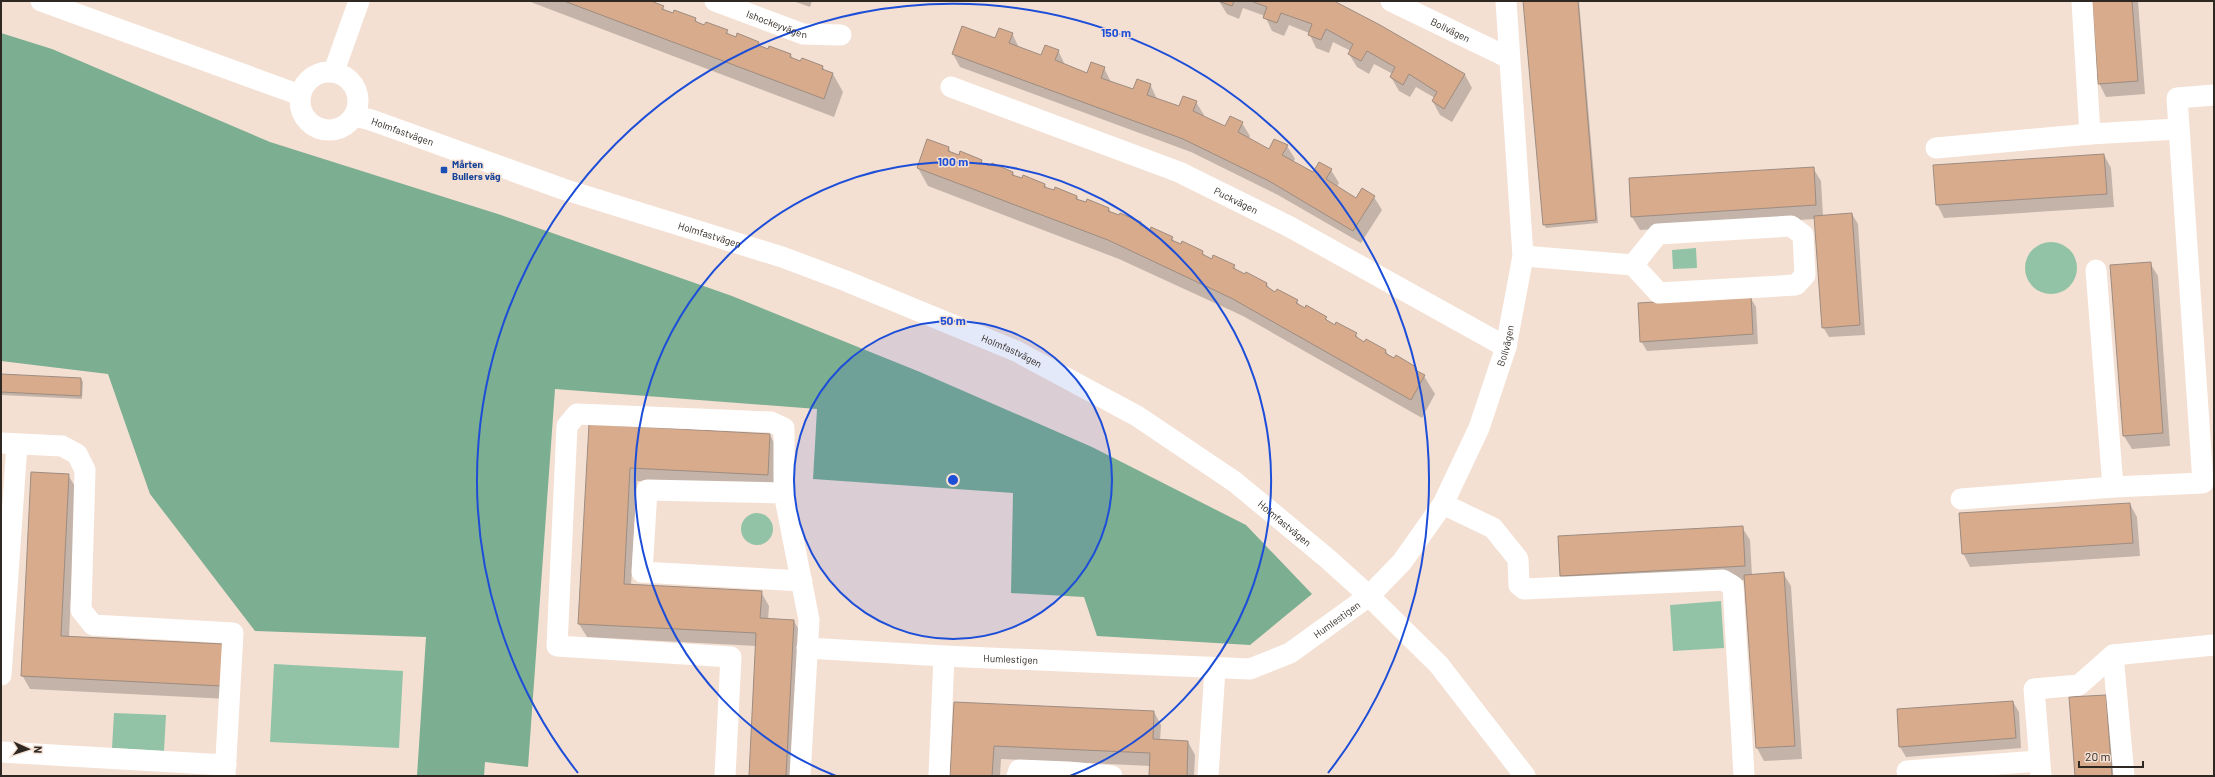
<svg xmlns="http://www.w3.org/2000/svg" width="2215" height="777" viewBox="0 0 2215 777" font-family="Barlow,sans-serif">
  <rect width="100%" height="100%" fill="#f4e0d3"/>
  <g fill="#92c3a7">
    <circle cx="2051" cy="268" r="26"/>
    <path d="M 1696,248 L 1697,268 L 1673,269 L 1672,250 Z"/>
    <circle cx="757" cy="529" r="16"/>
    <path d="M 1721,601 L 1724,648 L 1673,651 L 1670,605 Z"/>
    <path d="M 274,664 L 403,671 L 399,748 L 270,742 Z"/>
    <path d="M 114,713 L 166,715 L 164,751 L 112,748 Z"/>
  </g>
  <path fill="#7cae91" d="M 1,33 L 52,49 L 270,142 L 501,215 L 732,296 L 920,372 L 1092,447 L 1246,525 L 1312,594 L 1250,645 L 1097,636 L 1084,597 L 1011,593 L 1013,493 L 813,479 L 817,409 L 555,389 L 528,767 L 485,762 L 484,776 L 417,776 L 426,637 L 255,631 L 150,494 L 108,374 L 1,361 Z"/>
  <g fill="#0003">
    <path d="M 528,1 L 648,1 L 663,7 L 665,11 L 695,19 L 698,23 L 727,31 L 729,35 L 737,38 L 738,35 L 759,43 L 761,47 L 791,55 L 793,59 L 801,62 L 823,67 L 825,71 L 833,74 L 843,92 L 834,117 Z"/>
    <path d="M 793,1 L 812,1 L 810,7 Z"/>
    <path d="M 1219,1 L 1331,1 L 1465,75 L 1472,88 L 1452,122 L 1440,115 L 1433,102 L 1435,98 L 1416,87 L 1410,97 L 1399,91 L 1391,77 L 1393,74 L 1374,64 L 1369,74 L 1357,67 L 1349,54 L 1351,51 L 1333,42 L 1329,53 L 1316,48 L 1309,33 L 1289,25 L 1284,36 L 1272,31 L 1265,16 L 1243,8 L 1239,19 L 1227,14 Z"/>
    <path d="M 1524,1 L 1579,1 L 1598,223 L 1546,228 L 1544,224 Z"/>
    <path d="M 1619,1 L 1647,1 L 1620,2 Z"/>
    <path d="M 2093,1 L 2138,1 L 2145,94 L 2106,97 L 2099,83 Z"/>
    <path d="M 1012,33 L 1019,48 L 1041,56 L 1058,50 L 1065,65 L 1088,74 L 1104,68 L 1111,82 L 1134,91 L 1150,84 L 1157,99 L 1179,108 L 1196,102 L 1204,115 L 1203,117 L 1225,128 L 1242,123 L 1250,136 L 1249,139 L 1270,150 L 1287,146 L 1295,159 L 1293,162 L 1313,174 L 1331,170 L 1339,183 L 1337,187 L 1357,199 L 1374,197 L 1382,210 L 1361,243 L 1278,195 L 1191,152 L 960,67 L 953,54 Z"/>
    <path d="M 928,140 L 949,148 L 951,153 L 959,156 L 981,161 L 984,165 L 1013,172 L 1015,177 L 1045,184 L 1047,189 L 1077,196 L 1079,201 L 1109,208 L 1111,213 L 1120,216 L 1121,214 L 1141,223 L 1144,228 L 1172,238 L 1175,242 L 1203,252 L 1205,257 L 1213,260 L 1214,257 L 1234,266 L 1237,271 L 1267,284 L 1270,290 L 1276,293 L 1297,301 L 1300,306 L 1326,318 L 1329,323 L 1356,334 L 1359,340 L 1365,343 L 1386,351 L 1389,356 L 1416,368 L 1418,373 L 1424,376 L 1435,394 L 1422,418 L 1243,316 L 1119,259 L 928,186 L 918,168 Z"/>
    <path d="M 2104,155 L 2111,168 L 2114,207 L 1944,218 L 1937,204 Z"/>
    <path d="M 1813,168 L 1821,181 L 1823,216 L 1852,214 L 1858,224 L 1865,335 L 1829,337 L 1823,327 L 1815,219 L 1640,230 L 1632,217 Z"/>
    <path d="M 2150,263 L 2158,276 L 2170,446 L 2132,449 L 2124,436 Z"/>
    <path d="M 1750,297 L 1756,307 L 1758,344 L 1647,351 L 1641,341 Z"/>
    <path d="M 1,375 L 81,379 L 83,382 L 82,399 L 1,395 Z"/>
    <path d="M 589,425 L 770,435 L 777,448 L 775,488 L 637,481 L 631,586 L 761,592 L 769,606 L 768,620 L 794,621 L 801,634 L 794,776 L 750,776 L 756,646 L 587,637 L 579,624 Z"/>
    <path d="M 68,475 L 76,488 L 69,637 L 230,658 L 228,699 L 30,689 L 22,675 Z"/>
    <path d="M 2130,504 L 2137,517 L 2140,556 L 1970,567 L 1963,553 Z"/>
    <path d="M 1742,527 L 1750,540 L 1752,575 L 1783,573 L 1791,586 L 1802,759 L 1764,761 L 1757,748 L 1746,580 L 1569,589 L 1561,576 L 1559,537 Z"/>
    <path d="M 2106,696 L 2113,709 L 2118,776 L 2076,776 Z"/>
    <path d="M 2013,702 L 2019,712 L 2021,748 L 1906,757 L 1900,747 Z"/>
    <path d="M 955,703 L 1154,712 L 1161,725 L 1160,741 L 1188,742 L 1195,755 L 1194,776 L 1150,776 L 1151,766 L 1001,759 L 1000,776 L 951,776 Z"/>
  </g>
  <g fill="#d7ab8c" stroke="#9e8c80">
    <path d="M 564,1 L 651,1 L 664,6 L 662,9 L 673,13 L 674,10 L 696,18 L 695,21 L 704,25 L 706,22 L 728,30 L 726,33 L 736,37 L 737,33 L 759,42 L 758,45 L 768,49 L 769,46 L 791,54 L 790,57 L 800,61 L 802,58 L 823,66 L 822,69 L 833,73 L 824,99 Z"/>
    <path d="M 1218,1 L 1234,1 L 1232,6 Z"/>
    <path d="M 1251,1 L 1334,1 L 1380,25 L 1465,74 L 1444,109 L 1432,101 L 1437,92 L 1409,74 L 1403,85 L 1390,77 L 1395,67 L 1367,51 L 1361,61 L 1348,54 L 1353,44 L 1326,29 L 1321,40 L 1308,35 L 1312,24 L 1281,13 L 1277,23 L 1263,18 L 1267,7 Z"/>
    <path d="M 1523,1 L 1578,1 L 1596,220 L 1543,225 Z"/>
    <path d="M 2092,1 L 2132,1 L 2138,81 L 2098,84 Z"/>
    <path d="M 962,26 L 995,38 L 999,28 L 1013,33 L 1009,43 L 1041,55 L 1045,45 L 1059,50 L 1055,60 L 1087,73 L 1091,62 L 1105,67 L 1101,78 L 1133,89 L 1137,79 L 1151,84 L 1147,95 L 1179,106 L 1183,96 L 1197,101 L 1193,111 L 1225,126 L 1230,116 L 1243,122 L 1238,132 L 1269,149 L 1274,139 L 1288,145 L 1282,155 L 1313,172 L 1319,162 L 1332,169 L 1326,179 L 1356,198 L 1362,188 L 1375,196 L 1353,231 L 1269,181 L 1183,139 L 952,54 Z"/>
    <path d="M 927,139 L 949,147 L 948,151 L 959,155 L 960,151 L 982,160 L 981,163 L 990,166 L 992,163 L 1013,172 L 1012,175 L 1022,178 L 1023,175 L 1045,184 L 1044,187 L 1054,190 L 1055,187 L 1077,196 L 1076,199 L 1086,202 L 1087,199 L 1109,208 L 1108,211 L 1119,215 L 1120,213 L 1141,222 L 1140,225 L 1150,230 L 1151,227 L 1173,237 L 1171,240 L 1181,244 L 1182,241 L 1203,251 L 1202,254 L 1212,259 L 1213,255 L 1235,265 L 1233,268 L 1245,274 L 1246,272 L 1267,283 L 1266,286 L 1275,292 L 1277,289 L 1298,300 L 1296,303 L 1305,308 L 1306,305 L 1327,317 L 1325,319 L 1335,325 L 1336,322 L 1357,333 L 1355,336 L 1364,342 L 1366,339 L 1386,350 L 1385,353 L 1394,358 L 1396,355 L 1416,367 L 1415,370 L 1425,375 L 1411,400 L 1231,298 L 1108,240 L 917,168 Z"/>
    <path d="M 2104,154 L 2107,194 L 1936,205 L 1933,165 Z"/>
    <path d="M 1814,167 L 1816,205 L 1631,217 L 1629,178 Z"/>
    <path d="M 1852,213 L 1860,325 L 1822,328 L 1814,216 Z"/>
    <path d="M 2151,262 L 2163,433 L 2123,436 L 2110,265 Z"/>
    <path d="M 1751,296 L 1753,334 L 1640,342 L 1638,303 Z"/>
    <path d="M 1,374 L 81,378 L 81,396 L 1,392 Z"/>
    <path d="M 589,424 L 770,434 L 768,475 L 630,468 L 624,584 L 762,591 L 760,618 L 794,620 L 786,776 L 749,776 L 756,633 L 578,624 Z"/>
    <path d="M 31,472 L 69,474 L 61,636 L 223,644 L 221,686 L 21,676 Z"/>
    <path d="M 2130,503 L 2133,543 L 1962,554 L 1959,513 Z"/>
    <path d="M 1743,526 L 1745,566 L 1560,576 L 1558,536 Z"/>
    <path d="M 1784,572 L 1795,746 L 1756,748 L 1744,575 Z"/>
    <path d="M 2106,695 L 2112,776 L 2075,776 L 2069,697 Z"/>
    <path d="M 2013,701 L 2016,738 L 1899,747 L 1897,709 Z"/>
    <path d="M 954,702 L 1154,711 L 1153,739 L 1188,741 L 1187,776 L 1149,776 L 1150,753 L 994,746 L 992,776 L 950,776 Z"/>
  </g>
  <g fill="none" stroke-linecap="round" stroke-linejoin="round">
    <g stroke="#fff" stroke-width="21">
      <path d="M 41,1 L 300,95"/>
      <path id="s1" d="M 715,1 L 803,34 L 841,35"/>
      <path id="s2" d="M 1391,1 L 1509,58"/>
      <path d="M 2082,1 L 2090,134"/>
      <path d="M 334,71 L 359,1"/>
      <circle cx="329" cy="101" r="29"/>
      <path id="s3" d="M 951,87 L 1179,172 L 1290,227 L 1506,347"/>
      <path id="s4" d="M 355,116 L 371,120 L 563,189 L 782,257 L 846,281 L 1016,351 L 1137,416 L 1235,482 L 1328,559 L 1369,596 L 1439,665 L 1525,776"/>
      <path d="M 1936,148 L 2090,134 L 2178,129"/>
      <path d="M 1523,256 L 1633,265 L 1658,234 L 1791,226 L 1803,235 L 1805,275 L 1796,285 L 1659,293 L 1633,265"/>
      <path d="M 1,443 L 62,446 L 77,454 L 85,470 L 81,610 L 93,625 L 233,633 L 225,776"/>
      <path d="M 2113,487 L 2203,483 L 2177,98 L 2214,95"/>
      <path d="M 1961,499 L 2113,487 L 2096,270"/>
      <path d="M 1443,504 L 1493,528 L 1518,559 L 1519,585 L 1524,589 L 1723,580 L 1733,586 L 1744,776"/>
      <path id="s5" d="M 807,648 L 944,656 L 1250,669 L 1290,653 L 1369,596 L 1402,562 L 1443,504 L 1479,428 L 1506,347 L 1523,256 L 1506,1"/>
      <path d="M 2113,655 L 2124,776"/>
      <path d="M 1,675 L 17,444"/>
      <path d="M 1,752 L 226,765"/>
      <path d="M 1907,771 L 2039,761"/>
      <path d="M 725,776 L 731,657 L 557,646 L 567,426 L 577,414 L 771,422 L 784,428 L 784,493"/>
      <path d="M 800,776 L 809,620 L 784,493 L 647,490 L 642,572 L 802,581"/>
      <path d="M 939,776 L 944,656"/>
      <path d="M 1017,776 L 1019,770 L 1068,772 L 1112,776"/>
      <path d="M 1208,776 L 1215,669"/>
      <path d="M 2041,776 L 2034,689 L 2079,685 L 2113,655 L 2214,645"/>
    </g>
  </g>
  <circle cx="953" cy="480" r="159" fill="#1d4ed8" fill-opacity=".12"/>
  <g fill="none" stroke="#1d4ed8" stroke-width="2">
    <circle cx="953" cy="480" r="159"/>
    <path d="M836 776A318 318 0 1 1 1070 776"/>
    <path d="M578 773A476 476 0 1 1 1328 773"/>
  </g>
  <rect fill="#1a4fb4" stroke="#f4e0d3" stroke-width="1.5" x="440" y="166" width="8" height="8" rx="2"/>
  <g text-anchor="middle" stroke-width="3" stroke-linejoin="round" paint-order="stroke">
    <g font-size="10" fill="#2f2822" stroke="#f4e0d3">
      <text dy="4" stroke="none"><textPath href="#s1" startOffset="66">Ishockeyvägen</textPath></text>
      <text dy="4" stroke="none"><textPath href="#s2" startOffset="66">Bollvägen</textPath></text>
      <text dy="4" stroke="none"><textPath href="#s4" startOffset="50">Holmfastvägen</textPath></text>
      <text dy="4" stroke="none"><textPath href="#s3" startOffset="307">Puckvägen</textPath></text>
      <text dy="4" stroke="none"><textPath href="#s4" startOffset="374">Holmfastvägen</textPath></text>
      <text dy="4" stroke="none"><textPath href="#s5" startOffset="873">Bollvägen</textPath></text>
      <text dy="4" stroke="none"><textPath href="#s4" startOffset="698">Holmfastvägen</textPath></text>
      <text dy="4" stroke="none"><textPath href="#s4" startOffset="1022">Holmfastvägen</textPath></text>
      <text dy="4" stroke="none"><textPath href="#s5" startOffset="544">Humlestigen</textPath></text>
      <text dy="4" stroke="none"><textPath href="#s5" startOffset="204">Humlestigen</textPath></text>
    </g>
    <g font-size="10" font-weight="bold" fill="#164399" stroke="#f4e0d3" text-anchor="start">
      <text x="452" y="168">Mårten<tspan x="452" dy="12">Bullers väg</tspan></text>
    </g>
  </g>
  <circle cx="953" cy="480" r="6" fill="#1d4ed8" stroke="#f4e0d3" stroke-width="2"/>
  <g font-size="12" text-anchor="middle" font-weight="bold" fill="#1d4ed8" stroke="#f4e0d3" stroke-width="3" stroke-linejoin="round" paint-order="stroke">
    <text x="1116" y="37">150 m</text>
    <text x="953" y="166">100 m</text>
    <text x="953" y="325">50 m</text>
  </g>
  <rect width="2215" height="777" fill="none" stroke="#2f2822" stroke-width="4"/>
  <g transform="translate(28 749) rotate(93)" stroke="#f4e0d3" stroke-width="3" paint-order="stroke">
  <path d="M0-3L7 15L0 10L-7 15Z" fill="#2f2822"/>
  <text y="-6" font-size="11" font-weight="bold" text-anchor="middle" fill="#2f2822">N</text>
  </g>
  <path d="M2079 761v6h64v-6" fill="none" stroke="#2f2822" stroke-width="2"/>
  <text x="2085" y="761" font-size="12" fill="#2f2822" stroke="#f4e0d3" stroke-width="3" paint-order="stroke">20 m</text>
</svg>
